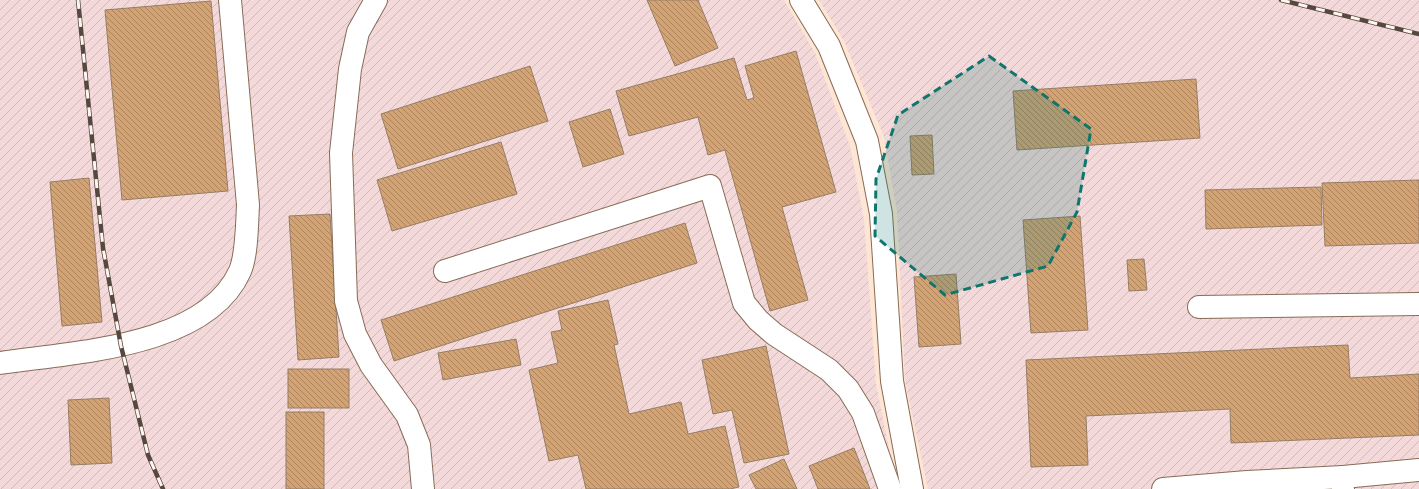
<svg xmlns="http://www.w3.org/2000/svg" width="1419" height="489" viewBox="0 0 1419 489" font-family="'Fira Sans Condensed',sans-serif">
  <defs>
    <pattern id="industrial-furrows" width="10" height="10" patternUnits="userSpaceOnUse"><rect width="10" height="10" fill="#f4d9da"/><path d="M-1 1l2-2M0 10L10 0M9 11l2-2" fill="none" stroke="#d1baba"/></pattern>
    <pattern id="building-back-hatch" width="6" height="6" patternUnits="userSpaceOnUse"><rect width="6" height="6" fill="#d3a374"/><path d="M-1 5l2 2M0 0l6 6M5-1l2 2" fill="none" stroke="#ab845e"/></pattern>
  </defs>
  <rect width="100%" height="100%" fill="#ffe5d3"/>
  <g fill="url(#industrial-furrows)">
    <path d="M 0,0 L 784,0 L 815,53 L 850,146 L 864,220 L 876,384 L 897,489 L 0,489 Z"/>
    <path d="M 819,0 L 1419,0 L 1419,489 L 928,489 L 905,381 L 897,212 L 884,137 L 844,41 Z"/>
  </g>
  <g fill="url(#building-back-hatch)" stroke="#967d64">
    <path d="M 647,0 L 698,0 L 718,48 L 675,66 Z"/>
    <path d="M 211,1 L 228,191 L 122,200 L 105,10 Z"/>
    <path d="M 796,51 L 836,192 L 782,207 L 808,300 L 770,311 L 725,150 L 708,155 L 698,117 L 629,136 L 616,91 L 734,58 L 747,100 L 754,98 L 745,66 Z"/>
    <path d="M 530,66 L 548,121 L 398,169 L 381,114 Z"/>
    <path d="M 1196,79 L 1200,138 L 1017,150 L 1013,91 Z"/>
    <path d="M 610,109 L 624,154 L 583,167 L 569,122 Z"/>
    <path d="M 932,135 L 934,174 L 912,175 L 910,136 Z"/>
    <path d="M 501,142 L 517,194 L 392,231 L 377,180 Z"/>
    <path d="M 89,178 L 102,322 L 62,326 L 50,182 Z"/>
    <path d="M 1419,180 L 1419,243 L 1325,246 L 1322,183 Z"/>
    <path d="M 1321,187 L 1322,225 L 1206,229 L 1205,190 Z"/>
    <path d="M 330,214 L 339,357 L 298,360 L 289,216 Z"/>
    <path d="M 1080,216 L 1088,330 L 1031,333 L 1023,220 Z"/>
    <path d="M 685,223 L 697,263 L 394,361 L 381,320 Z"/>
    <path d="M 1144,259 L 1147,290 L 1129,291 L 1127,260 Z"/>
    <path d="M 956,274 L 961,344 L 919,347 L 914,277 Z"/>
    <path d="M 608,300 L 618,344 L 614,345 L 629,414 L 681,402 L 688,434 L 725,426 L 739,487 L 730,489 L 586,489 L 578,455 L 549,461 L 529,370 L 558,363 L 551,332 L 562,330 L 558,311 Z"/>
    <path d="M 516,339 L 521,365 L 443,380 L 438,353 Z"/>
    <path d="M 1348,345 L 1350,378 L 1419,374 L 1419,435 L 1231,443 L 1230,409 L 1086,416 L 1088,465 L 1031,467 L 1026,360 Z"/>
    <path d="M 766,346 L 789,454 L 744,463 L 732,410 L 713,414 L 702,360 Z"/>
    <rect x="288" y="369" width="61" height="39"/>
    <path d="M 109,398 L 112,463 L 71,465 L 68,400 Z"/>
    <rect x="286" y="412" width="38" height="77"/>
    <path d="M 854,448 L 870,489 L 818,489 L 809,466 Z"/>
    <path d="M 784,459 L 797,489 L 756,489 L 749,475 Z"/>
  </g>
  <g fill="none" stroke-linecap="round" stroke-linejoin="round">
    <defs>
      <g id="minor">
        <path d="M 376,0 L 358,32 L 350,69 L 341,153 L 346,301 L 355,334 L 371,365 L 407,415 L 419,445 L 423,489"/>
        <path d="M 801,0 L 829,46 L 867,141 L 881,214 L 892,381 L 912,489"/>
        <path d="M 445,271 L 710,186 L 744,303 L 758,320 L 774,334 L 829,370 L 848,389 L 863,413 L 890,489"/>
        <path d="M 1199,307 L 1419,304"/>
        <path d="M 0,363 C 72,352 206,348 240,271 C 247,255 247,223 248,205 L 230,0"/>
        <path d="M 1163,489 L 1247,482 L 1343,477"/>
        <path d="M 1343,489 L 1343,477 L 1419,470"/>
      </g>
    </defs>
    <use href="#minor" stroke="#876c57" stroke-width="24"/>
    <use href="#minor" stroke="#fff" stroke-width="22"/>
    <defs>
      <g id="rail">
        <path d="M 78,0 L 103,248 L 121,346 L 148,455 L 163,489"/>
        <path d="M 1281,0 L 1419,34"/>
      </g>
    </defs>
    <use href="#rail" stroke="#57483e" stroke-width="4.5"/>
    <use href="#rail" stroke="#fdf6f2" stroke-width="3" stroke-dasharray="9" stroke-linecap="butt"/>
  </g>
  <path fill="#0f766e" fill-opacity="0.2" stroke="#0f766e" stroke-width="3" stroke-dasharray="8 5" stroke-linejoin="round" d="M 989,56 L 1091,129 L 1077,212 L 1048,266 L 945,295 L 875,236 L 876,179 L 898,115 Z"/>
</svg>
